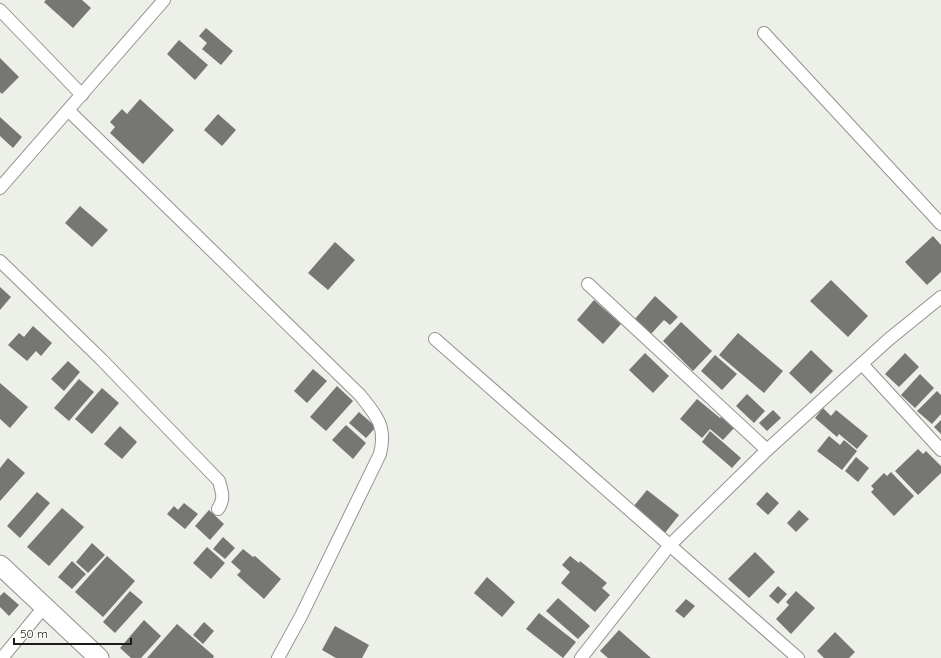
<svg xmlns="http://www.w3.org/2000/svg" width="941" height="658" viewBox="0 0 941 658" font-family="Quicksand,sans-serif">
  <rect width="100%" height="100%" fill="#edefe9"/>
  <g fill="#767773">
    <path d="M 46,0 L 82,0 L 91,8 L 73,28 L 44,2 Z"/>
    <path d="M 206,28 L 233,51 L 221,65 L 202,49 L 207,43 L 199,36 Z"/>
    <path d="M 179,40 L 208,65 L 195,80 L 167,54 Z"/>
    <path d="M 0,58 L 19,77 L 2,94 L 0,92 Z"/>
    <path d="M 140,99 L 174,130 L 143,164 L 110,133 L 115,127 L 110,122 L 122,109 L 127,114 Z"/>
    <path d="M 218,114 L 236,130 L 222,146 L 204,130 Z"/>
    <path d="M 0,117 L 22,137 L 13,148 L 0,136 Z"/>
    <path d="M 80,206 L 108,230 L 92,247 L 65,223 Z"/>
    <path d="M 933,236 L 941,245 L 941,272 L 927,285 L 905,262 Z"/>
    <path d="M 335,242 L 355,260 L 328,290 L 308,273 Z"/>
    <path d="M 831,280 L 868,316 L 848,337 L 810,301 Z"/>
    <path d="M 0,287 L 11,297 L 0,310 Z"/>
    <path d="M 655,296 L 678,317 L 670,325 L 664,320 L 651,334 L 634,320 Z"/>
    <path d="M 594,300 L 621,324 L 603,344 L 577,320 Z"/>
    <path d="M 681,322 L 712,351 L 693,371 L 663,341 Z"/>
    <path d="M 33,326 L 52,343 L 41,356 L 36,351 L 27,361 L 8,345 L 19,333 L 24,337 Z"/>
    <path d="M 738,333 L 783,371 L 764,393 L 719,355 Z"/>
    <path d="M 811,350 L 833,371 L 811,394 L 789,373 Z"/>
    <path d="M 645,353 L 669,376 L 653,393 L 629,370 Z"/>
    <path d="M 905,353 L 919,367 L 899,387 L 885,374 Z"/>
    <path d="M 715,355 L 737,374 L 722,390 L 701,371 Z"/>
    <path d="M 68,361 L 80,372 L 64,391 L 51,379 Z"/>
    <path d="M 313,369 L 327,381 L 307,403 L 294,391 Z"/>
    <path d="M 920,374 L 934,388 L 915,408 L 901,395 Z"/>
    <path d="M 79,379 L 94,392 L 69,421 L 54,408 Z"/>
    <path d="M 0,383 L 28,407 L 10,428 L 0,419 Z"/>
    <path d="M 337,386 L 353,401 L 326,431 L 310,417 Z"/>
    <path d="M 102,388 L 119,403 L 92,434 L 75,419 Z"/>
    <path d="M 937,391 L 941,395 L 941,414 L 932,424 L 917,411 Z"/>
    <path d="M 747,394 L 765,411 L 754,423 L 736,406 Z"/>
    <path d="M 697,399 L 720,418 L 721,417 L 734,428 L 723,440 L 710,429 L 702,438 L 680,419 Z"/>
    <path d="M 823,408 L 831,416 L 836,410 L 868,436 L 857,449 L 839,434 L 837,437 L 815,418 Z"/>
    <path d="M 773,410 L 781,418 L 767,431 L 759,423 Z"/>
    <path d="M 359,412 L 376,427 L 366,438 L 349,423 Z"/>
    <path d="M 941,420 L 941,434 L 934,427 Z"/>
    <path d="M 346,425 L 366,443 L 353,459 L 332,440 Z"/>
    <path d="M 120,426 L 137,442 L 122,459 L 104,444 Z"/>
    <path d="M 710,431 L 741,458 L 732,468 L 702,442 Z"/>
    <path d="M 829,436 L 840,445 L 844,440 L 857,451 L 842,470 L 817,451 Z"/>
    <path d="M 918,449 L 923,454 L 926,451 L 941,466 L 941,473 L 918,495 L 895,471 Z"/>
    <path d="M 856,457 L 869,468 L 858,482 L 845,471 Z"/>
    <path d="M 8,458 L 25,473 L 0,501 L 0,468 Z"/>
    <path d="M 891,472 L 914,496 L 894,516 L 871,492 L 874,489 L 871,486 L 884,473 L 887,476 Z"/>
    <path d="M 647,490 L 679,515 L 665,533 L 633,507 Z"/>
    <path d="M 37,492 L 50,503 L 20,538 L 7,526 Z"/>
    <path d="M 767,492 L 779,503 L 768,515 L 756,504 Z"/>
    <path d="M 184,503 L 198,514 L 185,529 L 167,514 L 174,506 L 178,510 Z"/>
    <path d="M 62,508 L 84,527 L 49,566 L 27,547 Z"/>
    <path d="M 209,510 L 224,524 L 210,540 L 195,526 Z"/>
    <path d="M 799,510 L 809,519 L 796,532 L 787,523 Z"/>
    <path d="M 223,537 L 235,548 L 225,559 L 213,549 Z"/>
    <path d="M 92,543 L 105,555 L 88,573 L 76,562 Z"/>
    <path d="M 207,547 L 225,563 L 211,579 L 193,563 Z"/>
    <path d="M 243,549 L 253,557 L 255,556 L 281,579 L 264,599 L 237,575 L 241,571 L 231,562 Z"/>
    <path d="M 755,552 L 775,572 L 749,598 L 728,579 Z"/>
    <path d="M 107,556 L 135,581 L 103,617 L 75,592 Z"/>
    <path d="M 570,556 L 579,563 L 580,561 L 607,583 L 602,588 L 610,595 L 595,612 L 561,583 L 570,572 L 562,565 Z"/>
    <path d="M 72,561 L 86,574 L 72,589 L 58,577 Z"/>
    <path d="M 487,577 L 515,602 L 502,617 L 474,593 Z"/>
    <path d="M 778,586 L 787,594 L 778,604 L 769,596 Z"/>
    <path d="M 130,591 L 143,602 L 115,633 L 103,622 Z"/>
    <path d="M 796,591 L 815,608 L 791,634 L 776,619 L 789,605 L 786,602 Z"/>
    <path d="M 4,592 L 19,605 L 9,616 L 0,607 L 0,596 Z"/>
    <path d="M 558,598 L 590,626 L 578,639 L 546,611 Z"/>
    <path d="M 686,599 L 695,606 L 684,618 L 675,611 Z"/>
    <path d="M 539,613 L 576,642 L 563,658 L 526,629 Z"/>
    <path d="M 144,620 L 161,636 L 141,658 L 131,658 L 120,648 Z"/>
    <path d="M 204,622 L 214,631 L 203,644 L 193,635 Z"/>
    <path d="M 177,624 L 214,656 L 213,658 L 147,658 Z"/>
    <path d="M 335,626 L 369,645 L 362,658 L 336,658 L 322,650 Z"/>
    <path d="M 619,630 L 651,658 L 608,658 L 600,651 Z"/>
    <path d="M 835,632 L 855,652 L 849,658 L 824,658 L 817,651 Z"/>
  </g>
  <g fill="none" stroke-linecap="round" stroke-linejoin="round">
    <defs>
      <g id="minor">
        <path d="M 0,10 L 82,95"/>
        <path d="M 764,33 L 941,224"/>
        <path d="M 69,111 L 360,395 C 376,415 387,426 380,454 L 301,616 L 278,658"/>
        <path d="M 0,188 L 164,0"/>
        <path d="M 0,261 L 101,359 L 219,481 C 222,492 225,499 218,509"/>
        <path d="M 588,284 L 767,450"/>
        <path d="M 435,339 L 798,658"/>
        <path d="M 862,364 L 941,450"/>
        <path d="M 2,658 L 44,607"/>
        <path d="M 581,658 L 669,546 L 767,450 L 888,340 L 941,297"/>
      </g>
      <path id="primary" d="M 0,565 L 99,658"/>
    </defs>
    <use href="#minor" stroke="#91938e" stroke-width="14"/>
    <use href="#primary" stroke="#91938e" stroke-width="21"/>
    <use href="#minor" stroke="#fff" stroke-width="12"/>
    <use href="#primary" stroke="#fff" stroke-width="19"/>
  </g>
  <path d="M14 638v6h117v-6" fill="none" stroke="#1b1c1a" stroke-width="2"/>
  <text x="20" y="638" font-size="12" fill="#1b1c1a" stroke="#fafcf6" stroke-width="3" paint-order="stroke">50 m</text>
</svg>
